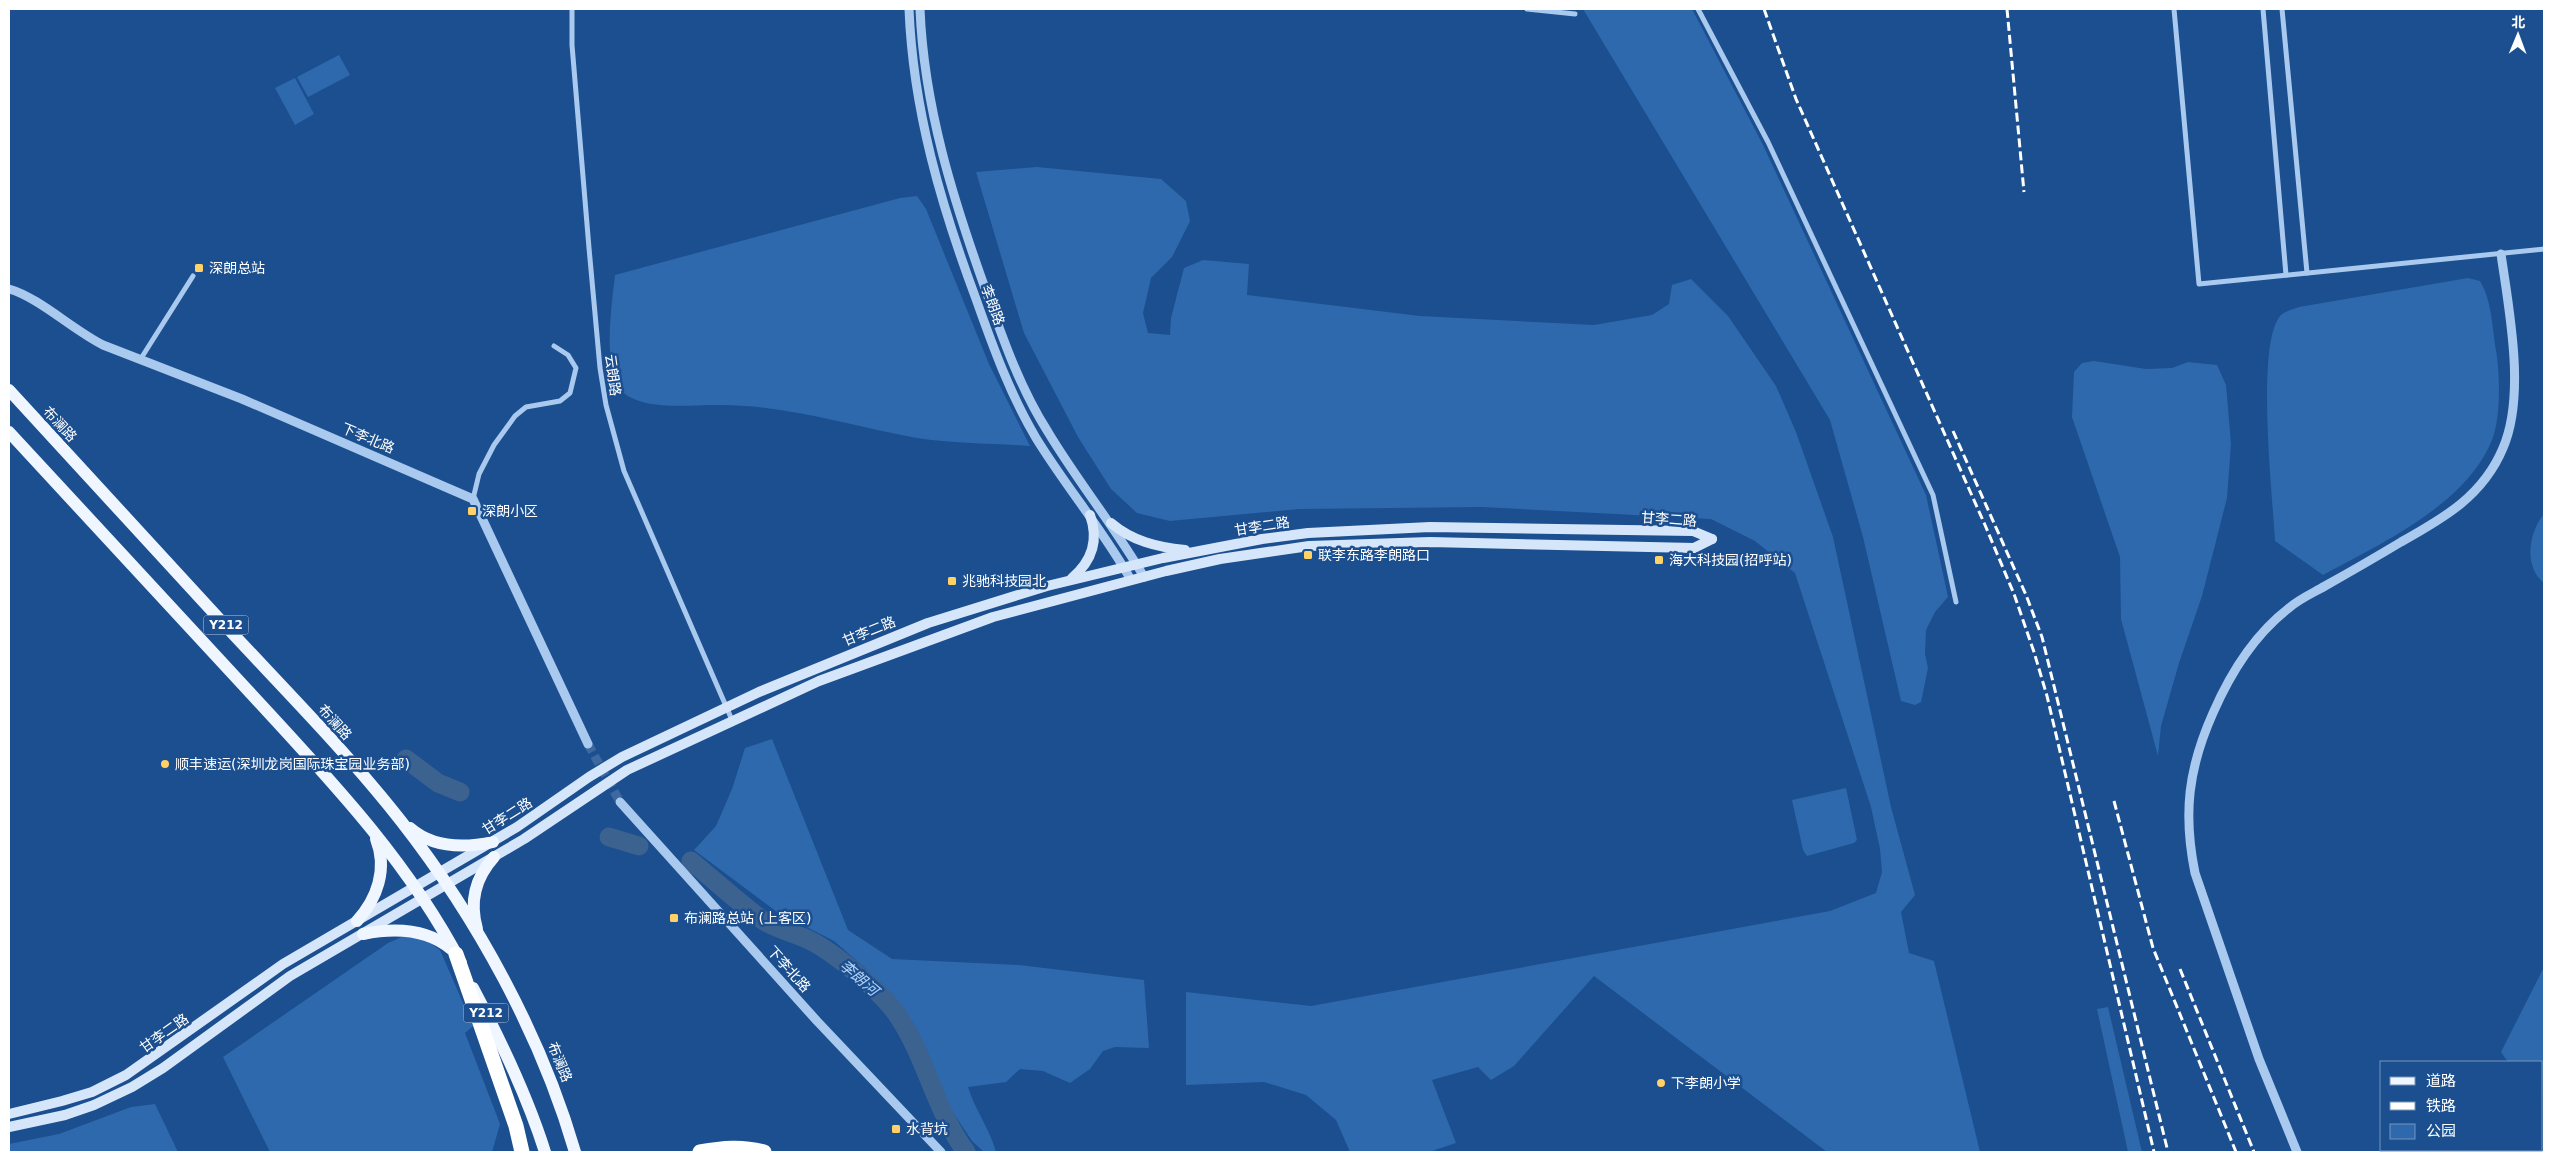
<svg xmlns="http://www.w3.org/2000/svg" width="2553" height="1161" viewBox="0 0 2553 1161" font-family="'DejaVu Sans','Noto Sans SC',sans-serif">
  <rect width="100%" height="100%" fill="#1b4f8f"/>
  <g fill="#2e69ad">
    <path d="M 1583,9 L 1692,9 L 1763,145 L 1926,495 L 1948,597 L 1935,612 L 1926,630 L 1925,654 L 1928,668 L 1921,702 L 1915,705 L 1901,701 L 1863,537 L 1830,420 Z"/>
    <path d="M 339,55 L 350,75 L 308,97 L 297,77 Z"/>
    <path d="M 295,78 L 314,114 L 295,125 L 275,88 Z"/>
    <path d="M 1037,167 L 1161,179 L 1186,201 L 1190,221 L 1172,257 L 1151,278 L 1143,313 L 1148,333 L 1170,335 L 1171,318 L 1184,268 L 1203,260 L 1249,264 L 1247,295 L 1420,316 L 1594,325 L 1652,315 L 1669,304 L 1672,285 L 1691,279 L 1728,316 L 1776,386 L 1796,432 L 1833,537 L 1891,807 L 1915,895 L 1901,912 L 1909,953 L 1934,961 L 1980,1152 L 1827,1152 L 1594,976 L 1514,1066 L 1491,1080 L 1478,1067 L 1432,1080 L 1456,1143 L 1429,1152 L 1350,1152 L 1336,1120 L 1306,1095 L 1264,1082 L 1186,1085 L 1186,992 L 1311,1006 L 1830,911 L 1876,893 L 1882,872 L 1880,849 L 1871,807 L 1795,573 L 1755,541 L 1711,519 L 1482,507 L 1299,509 L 1170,521 L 1137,513 L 1111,489 L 1078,437 L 1024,333 L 976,172 Z"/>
    <path d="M 917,196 L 926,209 L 989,364 L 1030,446 C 993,443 954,444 917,438 C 850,426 784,404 715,405 C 689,405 639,411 621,390 C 602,369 612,302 615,275 L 900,198 Z"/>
    <path d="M 2468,278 L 2480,281 C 2492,301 2492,327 2496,350 C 2500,374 2501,418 2492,440 C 2466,505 2380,544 2323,575 L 2275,541 C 2273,500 2255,342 2281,315 C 2285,311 2294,309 2299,307 Z"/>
    <path d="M 2094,361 L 2146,369 L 2172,368 L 2188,362 L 2217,365 L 2226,385 L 2231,444 L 2227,498 L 2202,596 L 2179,663 L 2161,726 L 2158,756 L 2121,619 L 2120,557 L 2072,417 L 2074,372 L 2082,363 Z"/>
    <path d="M 2544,514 L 2544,583 C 2523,567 2529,531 2544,514 Z"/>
    <path d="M 772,739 L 848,930 L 892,959 L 1019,965 L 1144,980 L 1149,1048 L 1115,1047 L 1103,1051 L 1090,1069 L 1070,1083 L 1043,1071 L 1020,1069 L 1006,1082 L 968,1087 C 975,1110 990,1129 996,1152 L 984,1152 L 972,1141 L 952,1111 L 905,1011 L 865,968 L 834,941 L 777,912 L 694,850 L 716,826 L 732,789 L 745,748 Z"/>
    <path d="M 1846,788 L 1857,840 L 1854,843 L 1807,856 L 1803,850 L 1792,800 Z"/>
    <path d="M 404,936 L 420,936 L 440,950 L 473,1026 L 465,1033 L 500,1124 L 492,1152 L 270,1152 L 223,1057 L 388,943 Z"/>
    <path d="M 2544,967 L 2544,1108 L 2543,1110 L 2542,1062 L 2508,1062 L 2501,1052 Z"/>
    <path d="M 2108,1007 L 2142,1152 L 2128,1152 L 2097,1009 Z"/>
    <path d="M 155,1104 L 178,1152 L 9,1152 L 9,1144 L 59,1134 L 131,1107 Z"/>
  </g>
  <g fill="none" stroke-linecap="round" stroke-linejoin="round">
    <g stroke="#3c6290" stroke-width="19">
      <path d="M 406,759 L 438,783 L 460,792"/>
      <path d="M 609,837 L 639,846"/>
      <path d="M 691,861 C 714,880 737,901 761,919 C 776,930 797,933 813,942 C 837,955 880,991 896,1013 C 926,1056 935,1110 966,1152"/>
    </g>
    <path stroke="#3d69a0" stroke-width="9" stroke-dasharray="9 4.5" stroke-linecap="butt" d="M 588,744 L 620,802"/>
    <g stroke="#a9c9ee" stroke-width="5">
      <path d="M 572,9 L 572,45 L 589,248 L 600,368 L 606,405 L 624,471 L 732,720"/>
      <path d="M 1527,9 L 1575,14"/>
      <path d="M 1698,9 L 1768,142 L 1933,495 L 1956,602"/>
      <path d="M 2174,9 L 2199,284 L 2544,249"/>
      <path d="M 2263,9 L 2286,275"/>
      <path d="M 2282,9 L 2307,273"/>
      <path d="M 140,360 L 193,276"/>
      <path d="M 473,499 L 479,474 L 494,445 L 515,416 L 526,407 L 560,401 L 570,393 L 576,368 L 568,355 L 554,346"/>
    </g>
    <g stroke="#a9c9ee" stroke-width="9">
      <path d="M 909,9 C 913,110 941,205 976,299 C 993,347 1010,394 1036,438 C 1066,487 1103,530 1131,580"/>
      <path d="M 920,9 C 924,107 953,199 986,291 C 1003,339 1020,388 1048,432 C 1078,482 1115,527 1144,577"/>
      <path d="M 9,289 C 38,297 73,330 103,345 L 242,399 L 473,499 L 588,744"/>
      <path d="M 620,802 L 817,1021 L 941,1152"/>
      <path d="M 2297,1152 L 2259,1059 L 2195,873 C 2183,814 2188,769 2213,713 C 2230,674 2255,634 2289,608 C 2299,599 2313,593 2325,586 C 2350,572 2376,557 2401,542 C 2444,518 2483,496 2503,448 C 2526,395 2509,310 2501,254"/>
    </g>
    <g stroke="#d6e6fa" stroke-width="10">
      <path d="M 1111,523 C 1132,541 1157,547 1185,550"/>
      <path d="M 1072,578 C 1092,561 1099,540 1090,515"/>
      <path d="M 9,1114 L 62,1101 L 92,1092 L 126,1075 L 283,964 L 517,827 L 589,777 L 622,757 L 759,692 L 928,623 L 1047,586 L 1163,558 L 1262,539 L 1308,533 L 1430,527 L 1693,531 L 1712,539"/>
      <path d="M 9,1127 L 65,1115 L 94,1105 L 132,1087 L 163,1068 L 290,976 L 524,839 L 627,770 L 819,681 L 993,617 L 1166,571 L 1220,559 L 1309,546 L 1430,542 L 1694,548 L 1712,539"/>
    </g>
    <g stroke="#f0f6ff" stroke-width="12">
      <path d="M 9,390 C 84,472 159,553 234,635 C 291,696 350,756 401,821 C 477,918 541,1035 575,1152"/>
      <path d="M 9,432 C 87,516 165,600 242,684 C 322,771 406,857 461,963"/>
      <path d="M 410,828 C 433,848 465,848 493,842"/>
      <path d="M 357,921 C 377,899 388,869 376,839"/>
      <path d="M 477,929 C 469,901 475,878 494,857"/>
      <path d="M 363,934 C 393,928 426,928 451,949"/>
      <path d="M 473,988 C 501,1041 527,1095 545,1152"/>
    </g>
    <g stroke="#fff" stroke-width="15">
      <path d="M 456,954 L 516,1126 L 522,1152"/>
      <path d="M 700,1152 C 722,1148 742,1146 764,1152"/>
    </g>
    <g stroke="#fff" stroke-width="3" stroke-dasharray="9 4" stroke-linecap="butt">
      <path d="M 1764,9 L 1796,99 L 1985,525 L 2014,594 L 2034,652 L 2047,696 L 2154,1152"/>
      <path d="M 2007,9 L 2024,192"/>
      <path d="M 1953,431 L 2026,595 L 2042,637 L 2168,1152"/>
      <path d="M 2114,801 L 2153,948 L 2236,1152"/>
      <path d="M 2180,969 L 2254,1152"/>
    </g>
  </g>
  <g fill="#ffd166" stroke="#1b4f8f" stroke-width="2">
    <rect x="194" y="263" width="10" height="10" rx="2.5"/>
    <rect x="467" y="506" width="10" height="10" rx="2.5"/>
    <rect x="1303" y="550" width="10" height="10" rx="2.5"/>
    <rect x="1654" y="555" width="10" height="10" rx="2.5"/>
    <rect x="947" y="576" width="10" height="10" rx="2.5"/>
    <circle cx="165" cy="764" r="5"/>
    <rect x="669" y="913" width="10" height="10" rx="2.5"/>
    <circle cx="1661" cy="1083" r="5"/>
    <rect x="891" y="1124" width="10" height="10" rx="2.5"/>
  </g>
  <g text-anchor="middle" stroke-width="5" stroke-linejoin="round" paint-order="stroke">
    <g fill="#1b4f8f" stroke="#bbcadd" stroke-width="1">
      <rect x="203.5" y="615.5" width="45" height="19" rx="4"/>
      <rect x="463.5" y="1003.5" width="45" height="19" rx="4"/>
    </g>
    <g font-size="12" font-weight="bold" fill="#fff">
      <text x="226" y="629">Y212</text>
      <text x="486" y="1017">Y212</text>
    </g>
    <g font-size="14" fill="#fff" stroke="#1b4f8f" text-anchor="start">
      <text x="209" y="273">深朗总站</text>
      <text x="482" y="516">深朗小区</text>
      <text x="1318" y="560">联李东路李朗路口</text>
      <text x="1669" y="565">海大科技园(招呼站)</text>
      <text x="962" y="586">兆驰科技园北</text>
      <text x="175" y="769">顺丰速运(深圳龙岗国际珠宝园业务部)</text>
      <text x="684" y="923">布澜路总站 (上客区)</text>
      <text x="1671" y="1088">下李朗小学</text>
      <text x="906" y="1134">水背坑</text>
    </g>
    <g font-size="14" fill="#fff" stroke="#1b4f8f">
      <text transform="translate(993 305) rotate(70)" y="5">李朗路</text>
      <text transform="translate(613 375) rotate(82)" y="5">云朗路</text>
      <text transform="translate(60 424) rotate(47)" y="5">布澜路</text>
      <text transform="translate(368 438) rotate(23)" y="5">下李北路</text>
      <text transform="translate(1669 519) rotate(4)" y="5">甘李二路</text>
      <text transform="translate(1262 526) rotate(-9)" y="5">甘李二路</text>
      <text transform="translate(869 631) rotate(-22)" y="5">甘李二路</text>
      <text transform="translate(335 722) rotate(48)" y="5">布澜路</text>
      <text transform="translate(507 816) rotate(-32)" y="5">甘李二路</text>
      <text transform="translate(789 969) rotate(48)" y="5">下李北路</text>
      <text transform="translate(164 1033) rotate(-35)" y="5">甘李二路</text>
      <text transform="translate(560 1062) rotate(68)" y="5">布澜路</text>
    </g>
    <g font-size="15" font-style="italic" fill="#b5d3f5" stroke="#1b4f8f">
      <text transform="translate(859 978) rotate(41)" y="5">李朗河</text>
    </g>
  </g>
  <rect width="2553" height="1161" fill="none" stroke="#ffffff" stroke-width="20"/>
  <rect x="2380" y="1061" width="162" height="90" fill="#1b4f8f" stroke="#7695bc"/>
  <rect x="2390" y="1077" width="25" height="8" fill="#f0f6ff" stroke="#7695bc"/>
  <text x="2426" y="1086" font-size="15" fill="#ffffff">道路</text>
  <rect x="2390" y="1102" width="25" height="8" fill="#ffffff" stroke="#7695bc"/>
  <text x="2426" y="1111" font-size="15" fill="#ffffff">铁路</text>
  <rect x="2390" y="1124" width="25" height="15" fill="#2e69ad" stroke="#7695bc"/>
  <text x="2426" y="1136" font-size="15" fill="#ffffff">公园</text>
  <g transform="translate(2518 35) rotate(1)" stroke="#1b4f8f" stroke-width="4" paint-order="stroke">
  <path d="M0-4L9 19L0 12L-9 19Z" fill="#ffffff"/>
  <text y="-8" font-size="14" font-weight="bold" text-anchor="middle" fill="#ffffff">北</text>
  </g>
</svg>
